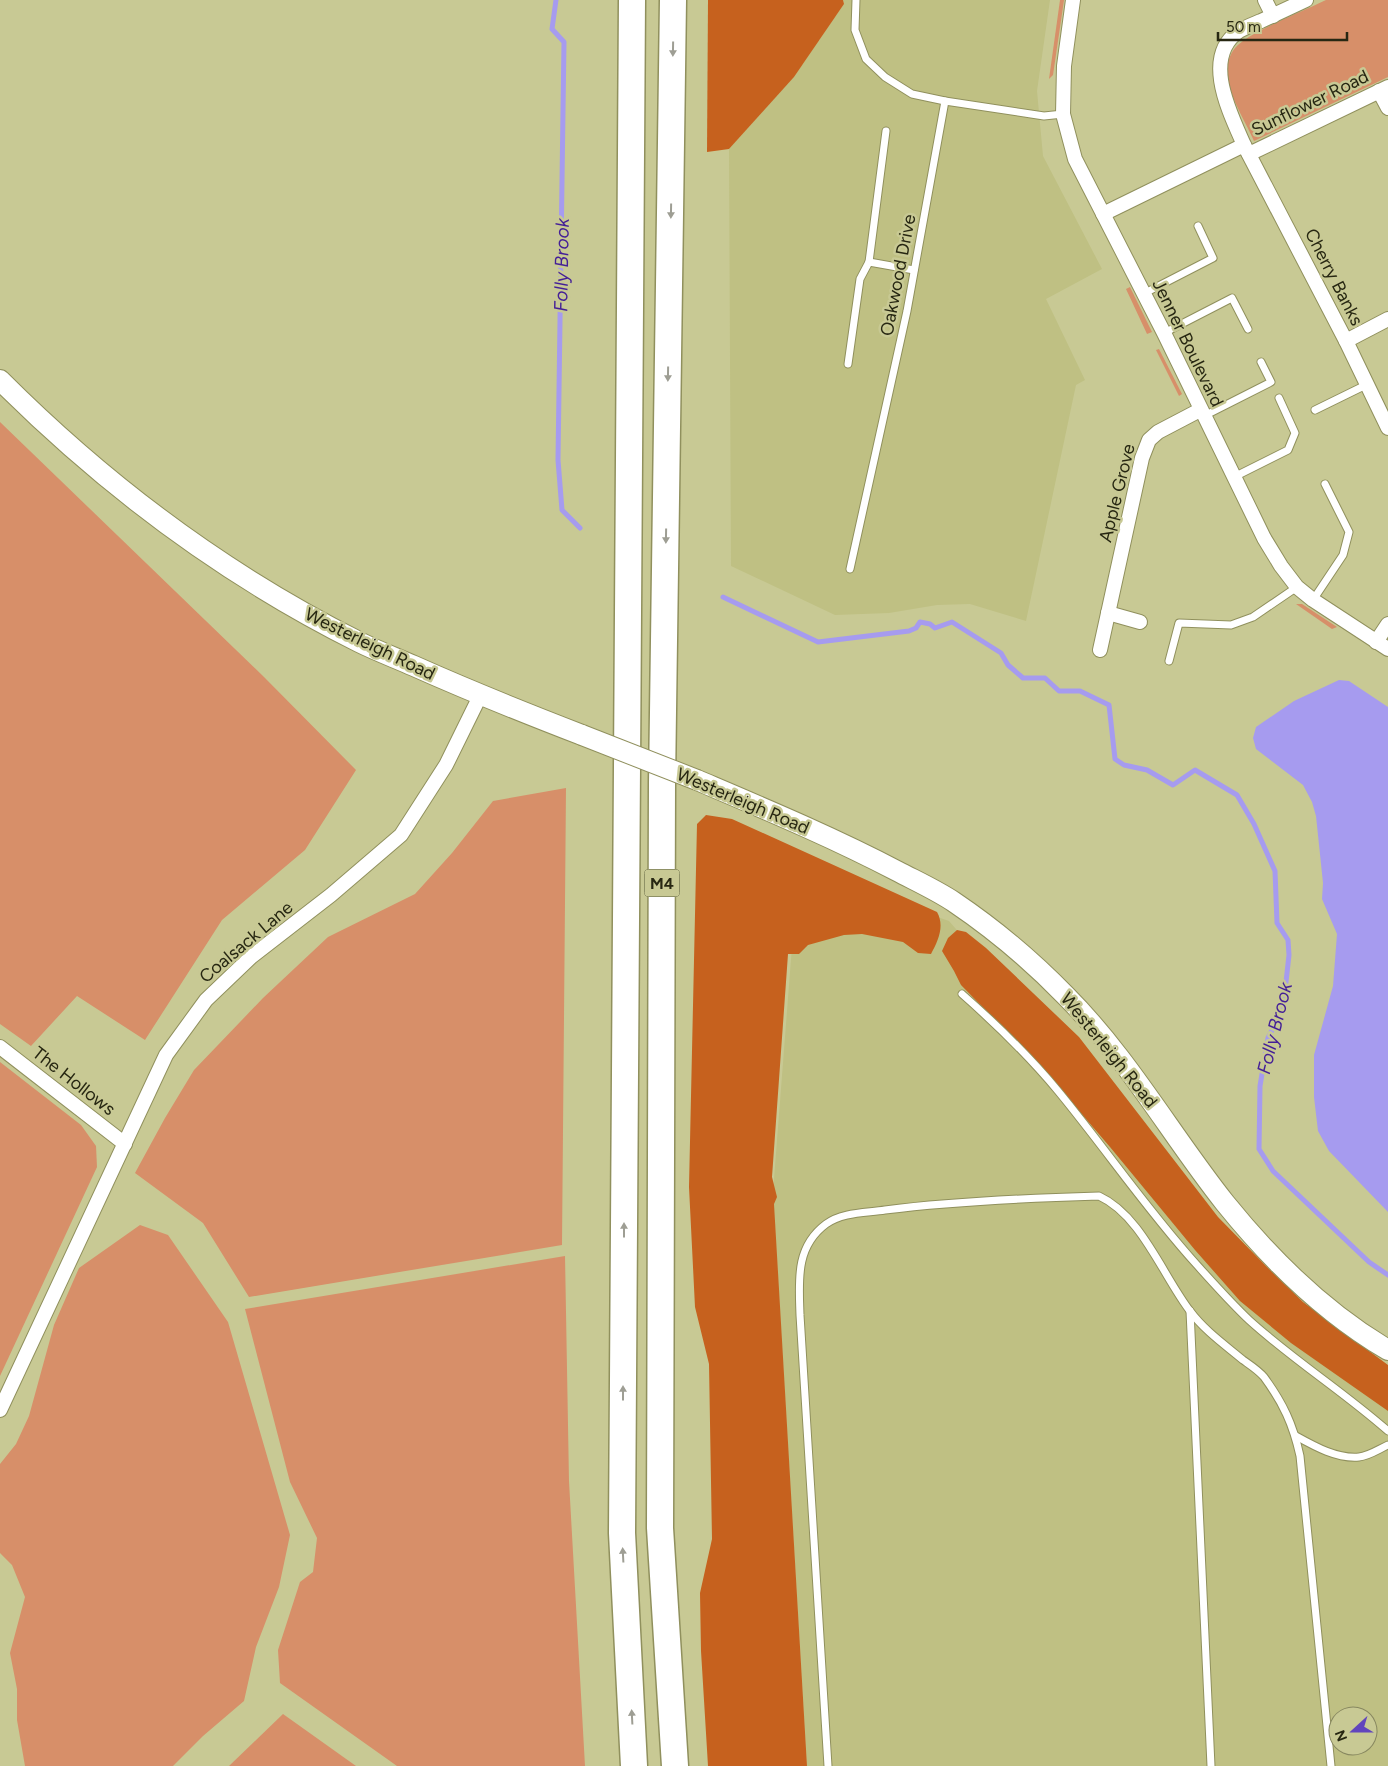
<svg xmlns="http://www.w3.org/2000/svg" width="1388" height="1766" viewBox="0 0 1388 1766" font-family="Figtree,sans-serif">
  <rect width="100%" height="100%" fill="#c8c994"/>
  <g fill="#bfc083" fill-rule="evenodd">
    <path d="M 843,0 L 1050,0 L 1037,91 L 1043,156 L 1102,269 L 1046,299 L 1085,380 L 1076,385 L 1026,621 L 970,604 L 937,605 L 889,613 L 835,615 L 731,566 L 729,149 L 794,77 L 844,4 Z"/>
    <path d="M 798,869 L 949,921 L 1296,1321 L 1388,1375 L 1388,1766 L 807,1766 L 773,1192 ZM 1338,1716 L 1368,1716 L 1368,1746 L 1338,1746 Z"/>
  </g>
  <g fill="#d78f69">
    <path d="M 1060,0 L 1064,0 L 1053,75 L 1049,79 Z"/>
    <path d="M 1326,0 L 1388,0 L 1388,77 L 1254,141 C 1246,123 1234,104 1229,85 C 1225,72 1227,58 1235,48 C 1247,33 1306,10 1326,0 Z"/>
    <path d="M 1130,287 L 1152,332 L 1147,334 L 1126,289 Z"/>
    <path d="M 1159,349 L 1182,394 L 1179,396 L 1156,350 Z"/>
    <path d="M 0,422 L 264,677 L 356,770 L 305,850 L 222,920 L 145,1040 L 77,996 L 31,1046 L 0,1024 Z"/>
    <path d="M 1296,604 L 1302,604 L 1337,627 L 1332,629 Z"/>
    <path d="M 566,788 L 562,1245 L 249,1297 L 203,1223 L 135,1173 L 165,1118 L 194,1070 L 263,998 L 328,937 L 415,894 L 452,853 L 493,801 Z"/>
    <path d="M 0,1062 L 81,1125 L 96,1146 L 97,1167 L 0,1376 Z"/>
    <path d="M 140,1225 L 168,1235 L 228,1322 L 290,1535 L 279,1587 L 256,1647 L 244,1701 L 203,1736 L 173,1766 L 25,1766 L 17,1720 L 17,1689 L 10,1653 L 25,1597 L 12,1565 L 0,1553 L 0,1464 L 16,1444 L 29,1416 L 54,1325 L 79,1268 Z"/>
    <path d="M 565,1256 L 569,1481 L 585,1766 L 397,1766 L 280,1683 L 278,1650 L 300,1582 L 313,1572 L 317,1538 L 290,1482 L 245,1309 Z"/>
    <path d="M 283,1714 L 356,1766 L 229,1766 Z"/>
  </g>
  <g fill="#c6611e">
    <path d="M 708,0 L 843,0 L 844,4 L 794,77 L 729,149 L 707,152 Z"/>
    <path d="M 706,815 L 732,819 L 937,912 C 945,926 938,941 931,954 L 918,953 L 903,942 L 862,934 L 844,935 L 808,945 L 799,954 L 788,954 L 772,1177 L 777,1197 L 774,1204 L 807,1766 L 708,1766 L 701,1651 L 700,1593 L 712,1539 L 709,1364 L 695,1307 L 689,1187 L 697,824 Z"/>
    <path d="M 957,930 L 966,932 L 986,948 L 1079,1037 L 1218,1217 L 1266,1266 L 1303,1302 L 1388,1365 L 1388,1411 L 1291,1343 L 1240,1301 L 1195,1250 L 1110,1147 L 1043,1069 L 961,985 L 954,971 L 942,951 L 948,938 Z"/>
  </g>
  <path fill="#a69bef" d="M 1339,680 L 1349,681 L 1388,707 L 1388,1212 L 1329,1151 L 1318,1131 L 1314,1097 L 1314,1055 L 1333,986 L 1337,934 L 1322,899 L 1323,883 L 1316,816 L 1312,802 L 1303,785 L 1256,749 L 1253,738 L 1256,727 L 1294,701 Z"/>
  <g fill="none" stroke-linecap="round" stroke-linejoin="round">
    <g stroke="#a69bef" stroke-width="5">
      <path d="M 556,0 L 552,29 L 564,42 L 558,460 L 562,510 L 580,528"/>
      <path d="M 723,597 L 818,642 L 909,631 L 916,628 L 920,622 L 930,624 L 935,628 L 952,622 L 1001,653 L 1008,665 L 1023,678 L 1045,678 L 1059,691 L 1080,691 L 1109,705 L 1115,759 L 1124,765 L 1147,770 L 1173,785 L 1195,770 L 1237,795 L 1254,824 L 1275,871 L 1277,923 L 1288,940 L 1289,955 L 1283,1009 L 1268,1038 L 1260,1086 L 1259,1149 L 1273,1171 L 1369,1262 L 1388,1275"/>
    </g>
    <defs>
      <g id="lane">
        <path d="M 856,0 L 855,30 L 866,59 L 885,77 L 912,94 L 945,101"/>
        <path d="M 869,262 L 886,131"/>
        <path d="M 1143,294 L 1213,258 L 1198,226"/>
        <path d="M 1164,333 L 1232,298 L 1248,329"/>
        <path d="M 848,364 L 860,279 L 869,262 L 914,270"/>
        <path d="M 1315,410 L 1366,385"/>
        <path d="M 1204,416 L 1271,382 L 1261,362"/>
        <path d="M 1234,477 L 1288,450 L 1295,433 L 1279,398"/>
        <path d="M 850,569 L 907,311 L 945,101 L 1044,116 L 1063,114"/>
        <path d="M 1313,600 L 1343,555 L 1349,532 L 1325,484"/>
        <path d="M 1169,661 L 1179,623 L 1231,625 L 1253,617 L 1297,587"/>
        <path d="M 962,994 C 996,1024 1029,1056 1058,1091 C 1105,1148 1147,1210 1197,1265 C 1214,1284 1231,1303 1249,1320 C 1293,1360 1344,1392 1388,1431"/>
        <path d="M 1190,1311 L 1211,1766"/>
        <path d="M 1296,1436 C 1314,1446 1337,1459 1359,1457 C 1369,1456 1379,1449 1388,1445"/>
        <path d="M 828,1766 L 800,1315 C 799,1281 795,1247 826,1224 C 842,1212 866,1213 885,1210 C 956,1201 1028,1198 1099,1196 C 1141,1215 1163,1276 1190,1311 C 1204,1330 1225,1345 1243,1360 C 1250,1365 1258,1370 1264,1377 C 1283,1403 1293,1424 1300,1456 L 1331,1766"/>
      </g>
      <g id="street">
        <path d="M 1073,0 L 1064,66 L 1063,114 L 1075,159 L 1164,333 L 1264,538 L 1281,566 L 1297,587 L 1313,600 L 1388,649"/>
        <path d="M 1265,0 L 1273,16"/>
        <path d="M 1306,0 C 1291,7 1276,14 1261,21 C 1254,24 1246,27 1239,31 C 1201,57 1230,113 1244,145 L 1346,341 L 1388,428"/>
        <path d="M 1379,91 L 1388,108"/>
        <path d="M 1249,154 L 1388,87"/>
        <path d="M 1103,214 L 1244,145"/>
        <path d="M 1346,341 L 1388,319"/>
        <path d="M 1108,613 L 1140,622"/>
        <path d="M 1376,642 L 1388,624"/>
        <path d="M 1100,650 L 1142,458 L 1149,440 L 1158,432 L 1200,410"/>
        <path d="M 0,1047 L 125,1144"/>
        <path d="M 0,1410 L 166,1055 L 206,1000 L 251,957 L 331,895 L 401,835 L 446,765 L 480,696"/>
      </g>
      <g id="secondary">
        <path d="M 0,380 C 105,485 225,575 359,642 C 377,651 396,658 414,666 C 470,691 525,713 582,735"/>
        <path d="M 697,780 C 765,809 832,837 897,871 C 916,881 936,890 954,902 C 994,929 1032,961 1066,996 C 1128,1058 1171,1135 1225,1203 C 1271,1260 1325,1313 1388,1350"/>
      </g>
      <g id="highway">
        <path d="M 632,0 L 622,1533 L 634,1766"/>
        <path d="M 673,0 L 662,783 L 660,1528 L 675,1766"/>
      </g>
    </defs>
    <use href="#lane" stroke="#90905d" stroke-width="9"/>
    <use href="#street" stroke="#90905d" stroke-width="16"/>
    <use href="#secondary" stroke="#90905d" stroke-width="22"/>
    <use href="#highway" stroke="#90905d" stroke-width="29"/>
    <use href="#lane" stroke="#fff" stroke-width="7"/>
    <use href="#street" stroke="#fff" stroke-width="14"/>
    <use href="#secondary" stroke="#fff" stroke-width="20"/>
    <use href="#highway" stroke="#fff" stroke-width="26"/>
    <defs>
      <path id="secondary-bridge" d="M 582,735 L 697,780"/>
    </defs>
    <use href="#secondary-bridge" stroke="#90905d" stroke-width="22" stroke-linecap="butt"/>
    <use href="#secondary-bridge" stroke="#fff" stroke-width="20"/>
  </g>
  <defs><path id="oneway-solid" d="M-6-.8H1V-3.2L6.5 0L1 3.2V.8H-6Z" transform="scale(1.25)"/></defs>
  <g fill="#9e9e94">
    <use href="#oneway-solid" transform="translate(673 49) rotate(91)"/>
    <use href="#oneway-solid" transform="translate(671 211) rotate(91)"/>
    <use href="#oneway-solid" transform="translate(668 374) rotate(91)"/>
    <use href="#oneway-solid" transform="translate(666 536) rotate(91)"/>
    <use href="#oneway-solid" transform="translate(624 1230) rotate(-90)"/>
    <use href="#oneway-solid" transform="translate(623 1393) rotate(-90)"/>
    <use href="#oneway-solid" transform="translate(623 1555) rotate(-93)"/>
    <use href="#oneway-solid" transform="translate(632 1717) rotate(-93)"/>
  </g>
  <g text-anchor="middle" stroke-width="5" stroke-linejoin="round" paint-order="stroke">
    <rect fill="#c8c994" stroke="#575839" stroke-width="1" x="644.5" y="869.5" width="35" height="27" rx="4"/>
    <g font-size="16" font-weight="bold" fill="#272712">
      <text x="662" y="889">M4</text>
    </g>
    <g font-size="18" fill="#272712" stroke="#c8c994">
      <text transform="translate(1310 103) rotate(-26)" y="6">Sunflower Road</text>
      <text transform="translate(898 275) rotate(-79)" y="6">Oakwood Drive</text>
      <text transform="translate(1334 277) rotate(63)" y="6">Cherry Banks</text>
      <text transform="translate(1188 343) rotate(64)" y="6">Jenner Boulevard</text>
      <text transform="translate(1117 493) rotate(-76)" y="6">Apple Grove</text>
      <text transform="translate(370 644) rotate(26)" y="6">Westerleigh Road</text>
      <text transform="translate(743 801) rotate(23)" y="6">Westerleigh Road</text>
      <text transform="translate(246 942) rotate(-40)" y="6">Coalsack Lane</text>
      <text transform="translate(1109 1050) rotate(51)" y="6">Westerleigh Road</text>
      <text transform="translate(74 1081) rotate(38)" y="6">The Hollows</text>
    </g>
    <g font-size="19" font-style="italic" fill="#441f97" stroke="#c8c994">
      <text transform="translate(561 265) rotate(-89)" y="7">Folly Brook</text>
      <text transform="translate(1274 1028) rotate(-76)" y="7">Folly Brook</text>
    </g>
  </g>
  <g transform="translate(1353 1731) rotate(249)"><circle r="24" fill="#c8c994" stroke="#888860"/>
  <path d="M0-4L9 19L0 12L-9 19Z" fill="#6145bd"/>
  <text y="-8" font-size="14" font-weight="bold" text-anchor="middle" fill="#272712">N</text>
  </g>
  <path d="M1218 32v8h129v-8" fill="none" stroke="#272712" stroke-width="2.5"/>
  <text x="1226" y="32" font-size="15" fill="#272712" stroke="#c8c994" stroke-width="4" paint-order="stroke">50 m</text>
</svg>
